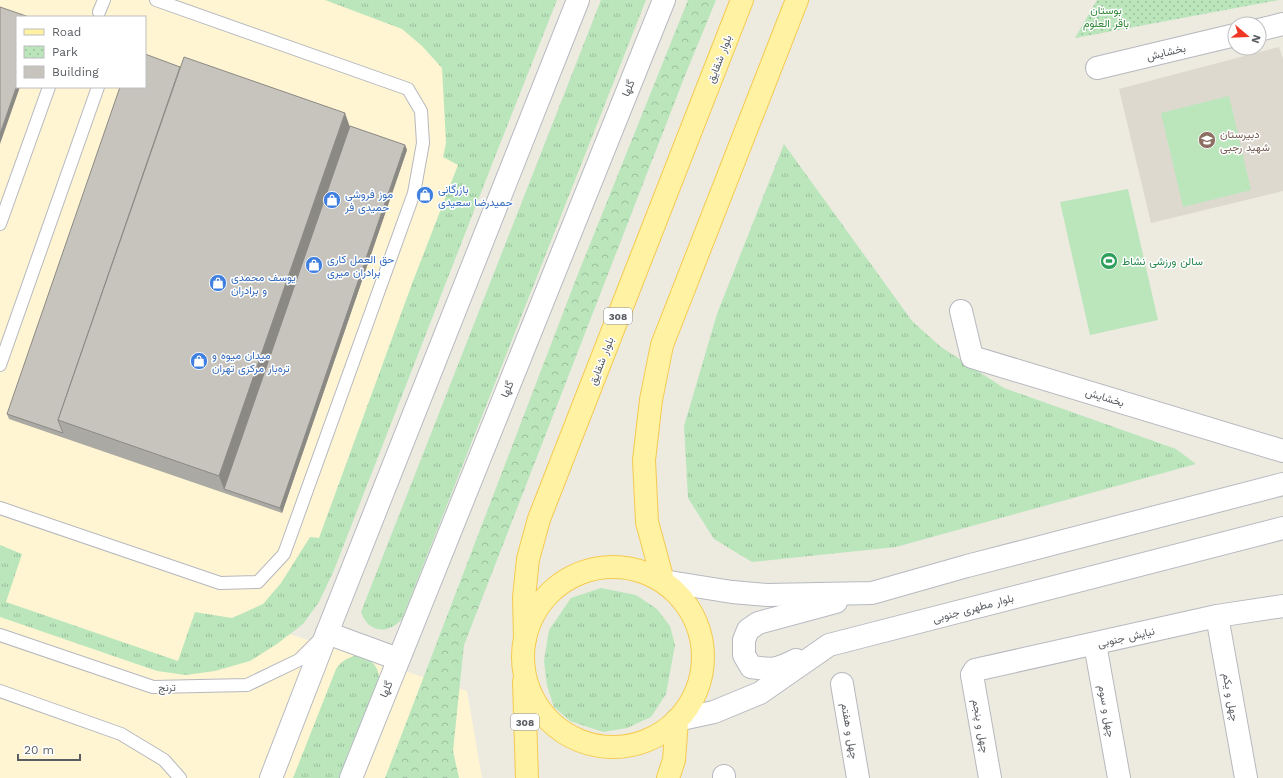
<svg xmlns="http://www.w3.org/2000/svg" width="1283" height="778" viewBox="0 0 1283 778" font-family="'Work Sans',Vazirmatn,sans-serif">
  <defs>
    <pattern id="grass-tufts" width="24" height="20" patternUnits="userSpaceOnUse"><rect width="24" height="20" fill="#bbe6bc"/><path d="M3 7l-1-3M5 7V3M7 7l1-3M15 17l-1-3M17 17v-4M19 17l1-3" fill="none" stroke="#9bbe9c"/></pattern>
    <pattern id="forest-crowns" width="20" height="18" patternUnits="userSpaceOnUse"><rect width="20" height="18" fill="#bbe6bc"/><path d="M2 6a3 3 0 1 1 6 0M12 15a3 3 0 1 1 6 0" fill="none" stroke="#9bbe9c"/></pattern>
    <pattern id="park-dots" width="8" height="8" patternUnits="userSpaceOnUse"><rect width="8" height="8" fill="#bbe6bc"/><path d="M2 2h.1M6 6h.1" fill="none" stroke="#9bbe9c" stroke-width="1.8" stroke-linecap="round"/></pattern>
  </defs>
  <rect width="100%" height="100%" fill="#edeae0"/>
  <path fill="#fff5d3" fill-rule="evenodd" d="M 0,0 L 541,0 L 289,634 L 467,691 L 482,778 L 0,778 ZM 17,17 L 145,17 L 145,87 L 17,87 Z"/>
  <path fill="#ddd9cf" d="M 1279,47 L 1283,59 L 1283,191 L 1151,223 L 1119,89 Z"/>
  <g fill="url(#grass-tufts)">
    <path d="M 325,0 L 557,0 L 498,149 L 334,570 L 319,602 L 303,624 L 277,644 L 250,661 L 215,671 L 186,675 L 157,671 L 0,617 L 0,545 L 22,554 L 6,602 L 178,661 L 195,612 L 232,618 L 263,604 L 281,583 L 310,537 L 319,538 L 413,281 L 458,165 L 443,157 L 446,143 L 442,68 L 422,46 L 402,29 Z"/>
    <path d="M 601,0 L 646,0 L 402,619 C 388,635 368,633 361,612 Z"/>
    <path d="M 784,144 L 912,321 L 941,347 L 1004,388 L 1176,449 L 1196,464 L 896,547 L 752,562 L 714,539 L 688,498 L 684,426 L 717,314 Z"/>
    <path d="M 601,588 L 636,595 L 657,609 L 670,626 L 675,645 L 666,694 L 651,717 L 627,728 L 603,732 L 570,721 L 554,707 L 547,686 L 544,661 L 549,630 L 571,598 Z"/>
    <path d="M 354,656 C 372,657 381,667 379,686 L 340,778 L 293,778 L 336,669 C 341,662 345,659 354,656 Z"/>
  </g>
  <path fill="url(#forest-crowns)" d="M 688,0 L 716,0 L 686,73 L 464,645 L 453,751 L 459,778 L 385,778 L 576,279 Z"/>
  <path fill="url(#park-dots)" d="M 1097,0 L 1279,0 L 1075,38 Z"/>
  <g fill="#bbe6bc">
    <path d="M 1229,96 L 1251,190 L 1183,207 L 1161,113 Z"/>
    <path d="M 1128,189 L 1158,320 L 1090,335 L 1060,202 Z"/>
  </g>
  <g fill="none" stroke-linecap="round" stroke-linejoin="round">
    <defs>
      <g id="lane">
        <path d="M 99,12 L 104,0"/>
        <path d="M 0,224 L 49,87"/>
        <path d="M 0,365 L 98,87"/>
        <path d="M 0,508 L 220,583 L 258,582 L 284,554 L 414,193 L 423,143 L 421,111 L 408,89 L 156,0"/>
        <path d="M 0,635 L 153,687 L 247,685 L 299,660 L 319,640"/>
        <path d="M 0,691 L 121,734 L 164,760 L 180,778"/>
      </g>
      <g id="street">
        <path d="M 1259,30 L 1283,24"/>
        <path d="M 1097,68 L 1235,35"/>
        <path d="M 961,311 L 972,357 L 1283,451"/>
        <path d="M 1217,616 L 1246,778"/>
        <path d="M 1095,644 L 1119,778"/>
        <path d="M 972,675 L 990,778"/>
        <path d="M 842,684 L 858,778"/>
        <path d="M 724,776 L 724,778"/>
      </g>
      <g id="secondary">
        <path d="M 663,581 L 732,592 L 767,595 L 872,593 L 967,566 L 1283,484"/>
        <path d="M 327,633 L 398,659"/>
        <path d="M 796,660 C 776,670 773,670 751,667 L 744,655 L 744,640 L 748,630 L 758,623 L 836,602"/>
        <path d="M 972,675 L 975,670 L 1217,616 L 1283,606"/>
        <path d="M 677,720 L 714,712 L 760,693 L 829,645 L 1283,528"/>
        <path d="M 271,778 L 327,633 L 578,0"/>
        <path d="M 351,778 L 664,0"/>
      </g>
      <g id="primary">
        <circle cx="613" cy="657" r="90"/>
        <path d="M 663,581 L 647,522 L 644,460 L 651,400 L 662,345 L 797,0"/>
        <path d="M 525,639 L 524,597 L 528,559 L 539,519 L 742,0"/>
        <path d="M 524,682 L 527,778"/>
        <path d="M 668,778 L 674,760 L 677,720"/>
      </g>
    </defs>
    <use href="#lane" stroke="#b6b8be" stroke-width="14"/>
    <use href="#street" stroke="#b6b8be" stroke-width="24"/>
    <use href="#secondary" stroke="#b6bac0" stroke-width="24"/>
    <use href="#primary" stroke="#f5ca50" stroke-width="24"/>
    <use href="#lane" stroke="#fff" stroke-width="12"/>
    <use href="#street" stroke="#fff" stroke-width="22"/>
    <use href="#secondary" stroke="#fff" stroke-width="22"/>
    <use href="#primary" stroke="#fff2a3" stroke-width="22"/>
  </g>
  <path fill="#aba9a3" d="M 350,126 L 405,145 L 407,150 L 282,513 L 9,419 L 7,414 Z"/>
  <g fill="#8b8984">
    <path d="M 17,85 L 17,87 L 20,87 L 0,144 L 0,134 Z"/>
    <path d="M 345,113 L 351,130 L 224,489 L 219,476 Z"/>
    <path d="M 405,145 L 407,150 L 282,513 L 280,508 Z"/>
  </g>
  <g fill="#c7c4bd" stroke="#8b8984">
    <path d="M 0,7 L 29,17 L 17,17 L 17,85 L 0,134 Z"/>
    <path d="M 145,54 L 180,67 L 58,420 L 63,433 L 7,414 L 120,87 L 145,87 Z"/>
    <path d="M 184,57 L 345,113 L 219,476 L 58,420 Z"/>
    <path d="M 350,126 L 405,145 L 280,508 L 224,489 Z"/>
  </g>
  <defs>
    <symbol id="school-disc" viewBox="-11 -11 22 22"><circle r="9.5" fill="#8d6e63" stroke="#fff"/><path d="M0-5L7-2L0 1L-7-2ZM-4 1L0 2.5L4 1V4Q0 6-4 4Z" fill="#fff"/></symbol>
    <symbol id="shop-disc" viewBox="-11 -11 22 22"><circle r="9.5" fill="#3f7fe0" stroke="#fff"/><path d="M-5-2.5h2.3a2.7 3.5 0 0 1 5.4 0H5L5.5 6h-11ZM-1.5-2.5h3a1.5 2.3 0 0 0-3 0Z" fill="#fff"/></symbol>
    <symbol id="stadium-disc" viewBox="-11 -11 22 22"><circle r="9.5" fill="#2e9e5b" stroke="#fff"/><path d="M0-5a6.5 5 0 1 0 0 10a6.5 5 0 1 0 0-10ZM-3.5-1.8h7v3.6h-7Z" fill="#fff"/></symbol>
  </defs>
  <g fill-rule="evenodd">
    <use href="#school-disc" x="1197" y="130" width="20" height="20"/>
    <use href="#shop-disc" x="415" y="185" width="20" height="20"/>
    <use href="#shop-disc" x="322" y="190" width="20" height="20"/>
    <use href="#stadium-disc" x="1099" y="251" width="20" height="20"/>
    <use href="#shop-disc" x="304" y="255" width="20" height="20"/>
    <use href="#shop-disc" x="208" y="273" width="20" height="20"/>
    <use href="#shop-disc" x="189" y="351" width="20" height="20"/>
  </g>
  <g text-anchor="middle" stroke-width="3" stroke-linejoin="round" paint-order="stroke">
    <g fill="#fff" stroke="#8b8e91" stroke-width="1">
      <rect x="604" y="308" width="28" height="16" rx="3"/>
      <rect x="511" y="714" width="28" height="16" rx="3"/>
    </g>
    <g font-size="10" font-weight="bold" fill="#595d62">
      <text x="618" y="320">308</text>
      <text x="525" y="726">308</text>
    </g>
    <g font-size="11" fill="#328738" stroke="#fff">
      <text x="1106" y="14">بوستان<tspan x="1106" dy="13">باقر العلوم</tspan></text>
    </g>
    <g font-size="11" fill="#595d62" stroke="#fff">
      <text transform="translate(1166 52) rotate(-13)" y="4">بخشایش</text>
      <text transform="translate(719 59) rotate(-69)" y="4">بلوار شقایق</text>
      <text transform="translate(628 88) rotate(-68)" y="4">گلها</text>
      <text transform="translate(601 361) rotate(-69)" y="4">بلوار شقایق</text>
      <text transform="translate(507 389) rotate(-68)" y="4">گلها</text>
      <text transform="translate(1105 397) rotate(17)" y="4">بخشایش</text>
      <text transform="translate(973 608) rotate(-15)" y="4">بلوار مطهری جنوبی</text>
      <text transform="translate(1126 637) rotate(-13)" y="4">نیایش جنوبی</text>
      <text transform="translate(167 687) rotate(-1)" y="4">ترنج</text>
      <text transform="translate(386 689) rotate(-68)" y="4">گلها</text>
      <text transform="translate(1231 697) rotate(80)" y="4">چهل و یکم</text>
      <text transform="translate(1107 711) rotate(80)" y="4">چهل و سوم</text>
      <text transform="translate(981 726) rotate(80)" y="4">چهل و پنجم</text>
      <text transform="translate(850 731) rotate(80)" y="4">چهل و هفتم</text>
    </g>
    <g font-size="11" fill="#785e54" stroke="#fff" text-anchor="start">
      <text x="1220" y="138">دبیرستان<tspan x="1220" dy="13">شهید رجبی</tspan></text>
    </g>
    <g font-size="11" fill="#366cbe" stroke="#fff" text-anchor="start">
      <text x="438" y="193">بازرگانی<tspan x="438" dy="13">حمیدرضا سعیدی</tspan></text>
      <text x="345" y="198">موز فروشی<tspan x="345" dy="13">حمیدی فر</tspan></text>
      <text x="327" y="263">حق العمل کاری<tspan x="327" dy="13">برادران میری</tspan></text>
      <text x="231" y="281">یوسف محمدی<tspan x="231" dy="13">و برادران</tspan></text>
      <text x="212" y="359">میدان میوه و<tspan x="212" dy="13">تره‌بار مرکزی تهران</tspan></text>
    </g>
    <g font-size="11" fill="#27864d" stroke="#fff" text-anchor="start">
      <text x="1122" y="265">سالن ورزشی نشاط</text>
    </g>
  </g>
  <rect x="16" y="16" width="130" height="72" fill="#ffffff" stroke="#bdbec0"/>
  <rect x="24" y="29" width="20" height="6" fill="#fff2a3" stroke="#bdbec0"/>
  <text x="52" y="36" font-size="12" fill="#595d62">Road</text>
  <rect x="24" y="46" width="20" height="12" fill="url(#park-dots)" stroke="#bdbec0"/>
  <text x="52" y="56" font-size="12" fill="#595d62">Park</text>
  <rect x="24" y="66" width="20" height="12" fill="#c7c4bd" stroke="#bdbec0"/>
  <text x="52" y="76" font-size="12" fill="#595d62">Building</text>
  <g transform="translate(1247 36) rotate(109)"><circle r="19" fill="#ffffff" stroke="#bdbec0"/>
  <path d="M0-3L7 15L0 10L-7 15Z" fill="#ee3825"/>
  <text y="-6" font-size="11" font-weight="bold" text-anchor="middle" fill="#595d62">N</text>
  </g>
  <path d="M18 754v6h62v-6" fill="none" stroke="#595d62" stroke-width="2"/>
  <text x="24" y="754" font-size="12" fill="#595d62" stroke="#ffffff" stroke-width="3" paint-order="stroke">20 m</text>
</svg>
